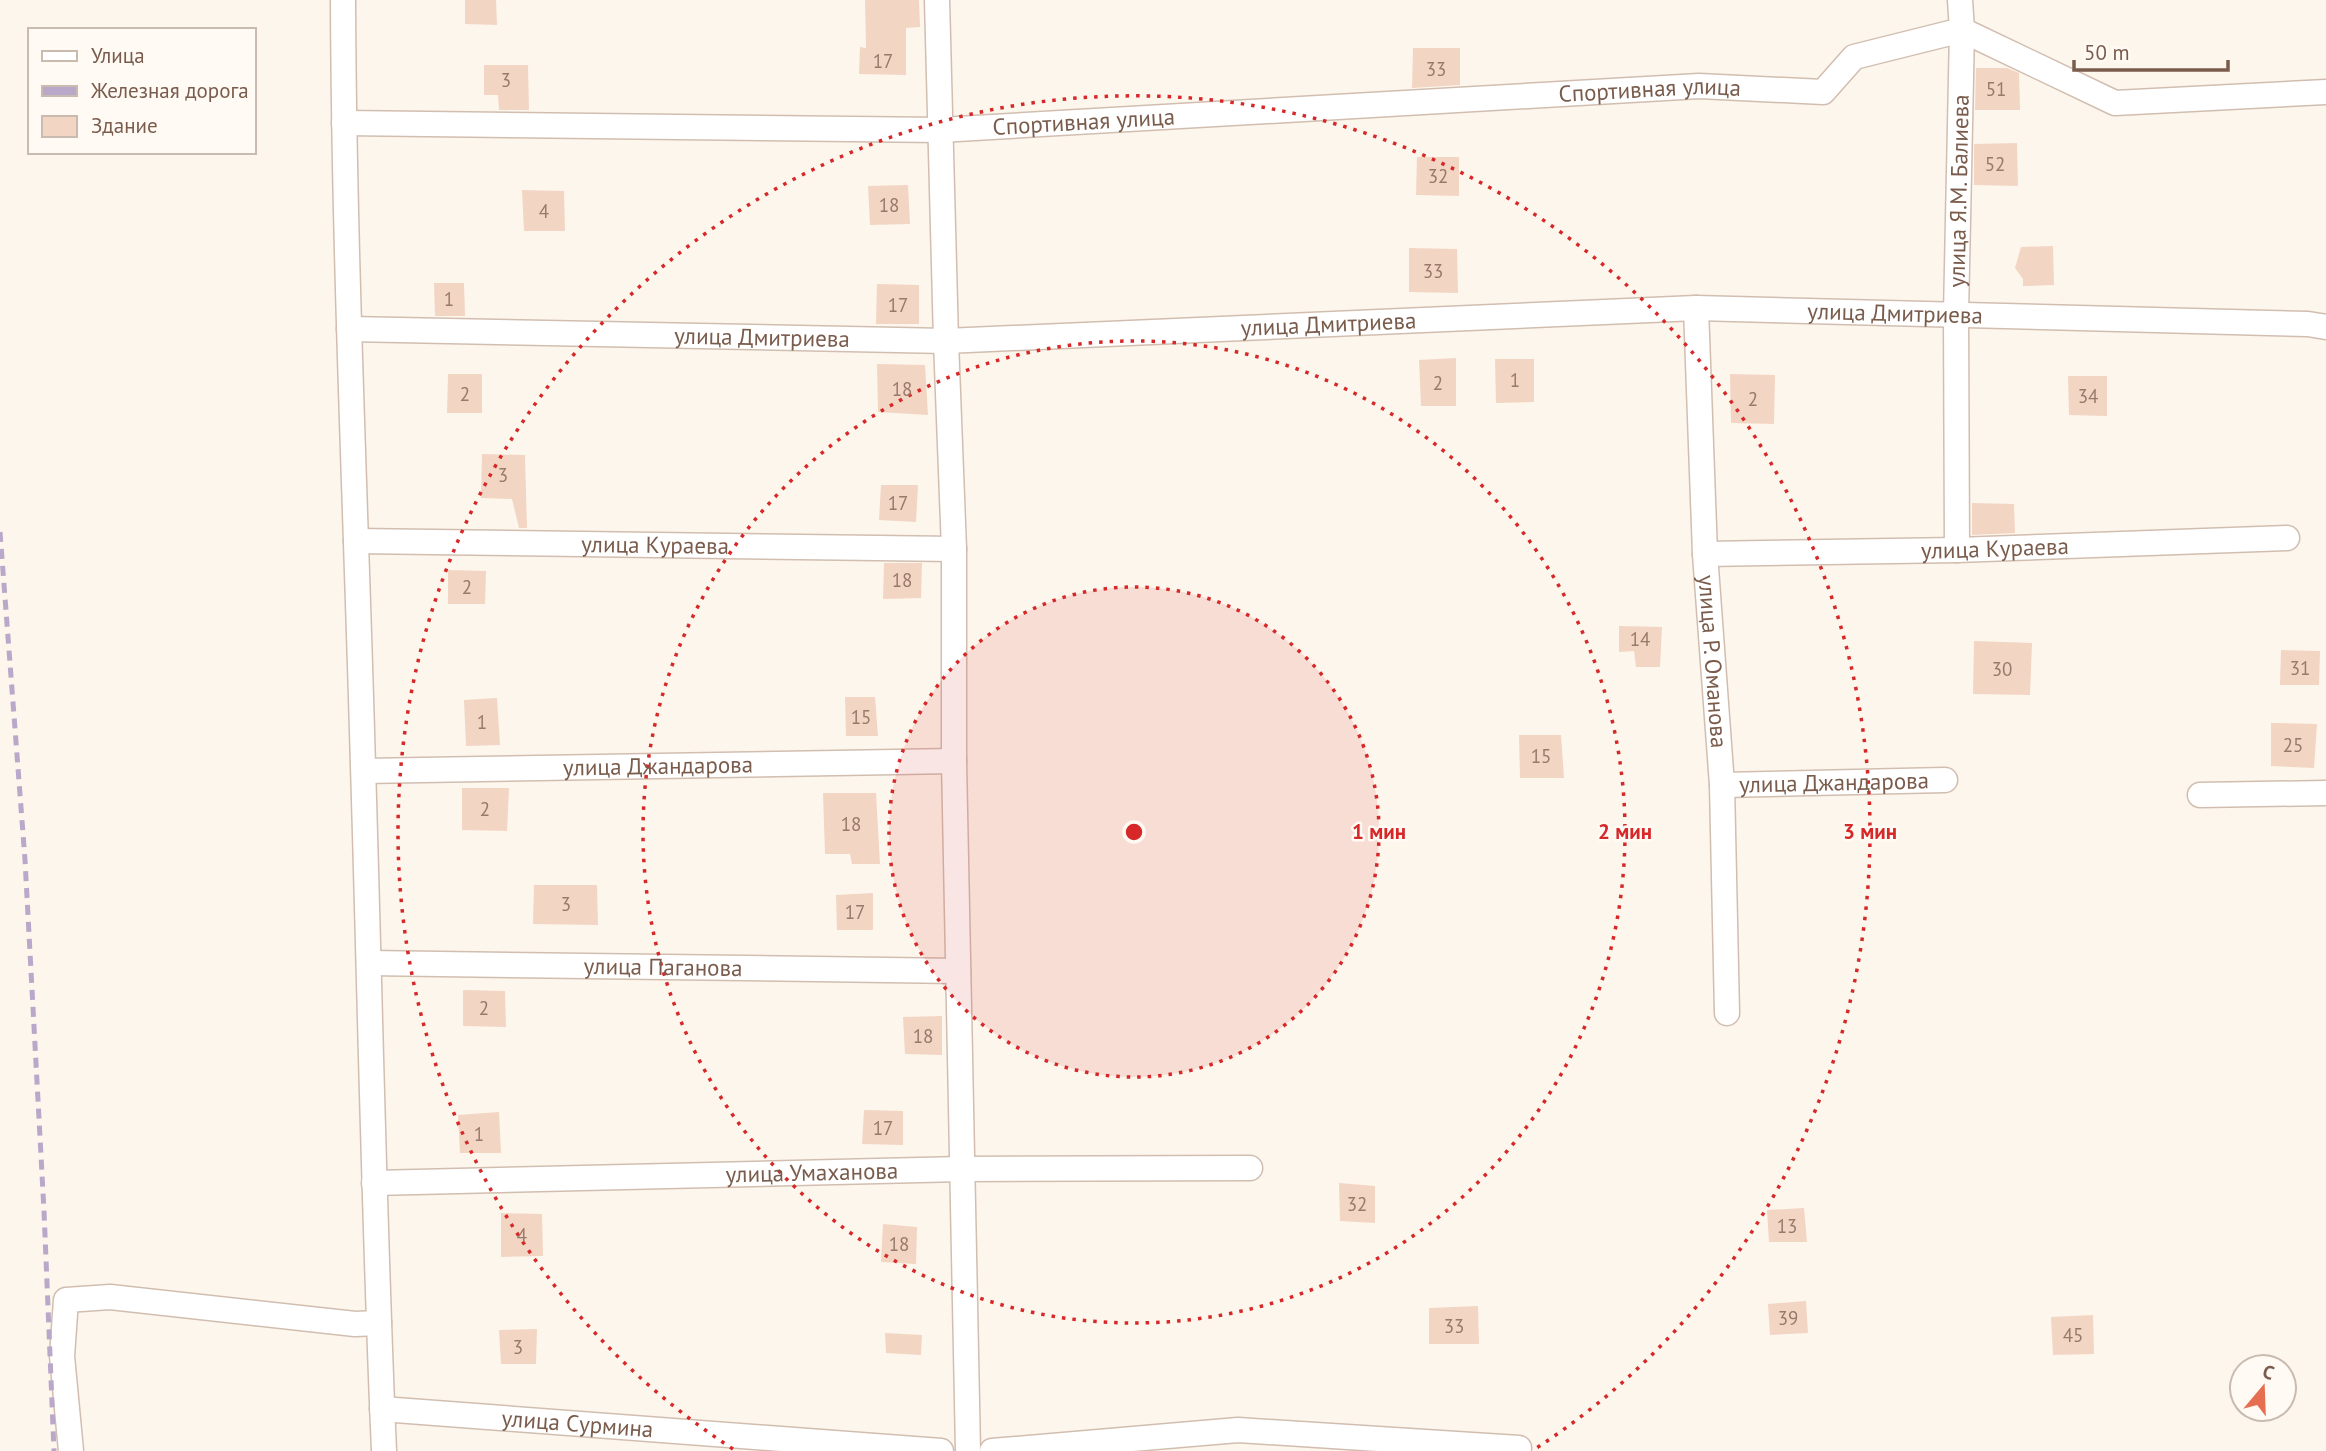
<svg xmlns="http://www.w3.org/2000/svg" width="2326" height="1451" viewBox="0 0 2326 1451" font-family="'PT Sans',sans-serif">
  <rect width="100%" height="100%" fill="#fdf6ec"/>
  <g fill="#f3d5c3">
    <path d="M 465,0 L 496,0 L 497,25 L 465,24 Z"/>
    <path d="M 865,0 L 919,0 L 920,27 L 906,28 L 906,75 L 859,74 L 860,47 L 866,48 Z"/>
    <path d="M 1413,48 L 1460,48 L 1460,85 L 1412,88 Z"/>
    <path d="M 484,65 L 528,65 L 529,110 L 499,110 L 498,95 L 484,95 Z"/>
    <path d="M 1976,68 L 2007,68 L 2019,73 L 2020,110 L 1975,110 Z"/>
    <path d="M 2017,143 L 2018,186 L 1974,185 L 1974,144 Z"/>
    <path d="M 1417,157 L 1459,157 L 1459,196 L 1416,195 Z"/>
    <path d="M 908,185 L 910,224 L 870,225 L 868,186 Z"/>
    <path d="M 522,190 L 564,191 L 565,231 L 524,231 Z"/>
    <path d="M 2053,246 L 2054,285 L 2023,286 L 2023,279 L 2015,268 L 2021,247 Z"/>
    <path d="M 1409,248 L 1457,249 L 1458,293 L 1409,292 Z"/>
    <path d="M 434,283 L 464,283 L 465,316 L 435,316 Z"/>
    <path d="M 877,284 L 919,285 L 919,324 L 876,324 Z"/>
    <path d="M 1456,358 L 1456,406 L 1421,406 L 1419,360 Z"/>
    <path d="M 1495,359 L 1534,359 L 1534,402 L 1496,403 Z"/>
    <path d="M 877,364 L 925,365 L 928,415 L 878,412 Z"/>
    <path d="M 448,374 L 482,374 L 482,413 L 447,413 Z"/>
    <path d="M 1730,374 L 1775,375 L 1774,424 L 1731,423 Z"/>
    <path d="M 2068,376 L 2107,376 L 2107,416 L 2069,415 Z"/>
    <path d="M 482,454 L 525,455 L 527,528 L 519,528 L 512,499 L 481,498 Z"/>
    <path d="M 881,485 L 918,485 L 916,522 L 879,520 Z"/>
    <path d="M 1972,503 L 2014,504 L 2015,533 L 1972,535 Z"/>
    <path d="M 884,563 L 922,563 L 921,598 L 883,599 Z"/>
    <path d="M 448,570 L 486,571 L 485,604 L 448,604 Z"/>
    <path d="M 1619,626 L 1662,627 L 1660,667 L 1636,667 L 1634,651 L 1619,652 Z"/>
    <path d="M 1974,641 L 2032,643 L 2030,695 L 1973,694 Z"/>
    <path d="M 2281,650 L 2320,651 L 2319,685 L 2280,685 Z"/>
    <path d="M 845,697 L 875,697 L 878,736 L 846,736 Z"/>
    <path d="M 497,698 L 500,745 L 466,746 L 464,700 Z"/>
    <path d="M 2271,723 L 2317,724 L 2314,768 L 2271,766 Z"/>
    <path d="M 1519,735 L 1561,735 L 1564,778 L 1520,778 Z"/>
    <path d="M 462,788 L 509,788 L 507,831 L 462,830 Z"/>
    <path d="M 823,793 L 876,793 L 880,864 L 852,864 L 850,854 L 825,854 Z"/>
    <path d="M 534,885 L 597,885 L 598,925 L 533,924 Z"/>
    <path d="M 873,893 L 873,930 L 837,930 L 836,895 Z"/>
    <path d="M 463,990 L 505,991 L 506,1027 L 463,1026 Z"/>
    <path d="M 942,1016 L 942,1055 L 905,1054 L 903,1017 Z"/>
    <path d="M 864,1110 L 903,1111 L 903,1145 L 862,1144 Z"/>
    <path d="M 499,1112 L 501,1153 L 460,1153 L 458,1115 Z"/>
    <path d="M 1339,1183 L 1375,1186 L 1375,1223 L 1340,1221 Z"/>
    <path d="M 1804,1208 L 1807,1242 L 1769,1242 L 1767,1210 Z"/>
    <path d="M 501,1213 L 542,1214 L 543,1256 L 501,1257 Z"/>
    <path d="M 883,1224 L 917,1227 L 916,1264 L 881,1262 Z"/>
    <path d="M 1806,1301 L 1808,1333 L 1770,1335 L 1768,1304 Z"/>
    <path d="M 1478,1306 L 1479,1344 L 1429,1344 L 1429,1308 Z"/>
    <path d="M 2093,1315 L 2094,1354 L 2053,1355 L 2051,1317 Z"/>
    <path d="M 537,1329 L 536,1364 L 501,1364 L 499,1330 Z"/>
    <path d="M 885,1333 L 922,1335 L 921,1355 L 886,1353 Z"/>
  </g>
  <g fill="none" stroke-linecap="round" stroke-linejoin="round">
    <defs>
      <g id="minor">
        <path d="M 343,0 C 344,255 356,510 363,766 C 370,994 374,1223 384,1451"/>
        <path d="M 937,0 L 946,341 L 954,549 L 954,761 L 968,1451"/>
        <path id="s1" d="M 344,123 L 940,130 L 1699,86 L 1823,92 L 1854,57 L 1962,30 L 2115,103 L 2326,92"/>
        <path id="s2" d="M 1696,308 L 1705,554 L 1722,785 L 1727,1013"/>
        <path id="s3" d="M 349,329 L 946,341 L 1696,308 L 2308,324 L 2326,327"/>
        <path id="s4" d="M 356,541 L 954,549"/>
        <path id="s5" d="M 1957,550 L 1956,314 L 1962,30 L 1960,0"/>
        <path id="s6" d="M 1705,554 L 1957,550 L 2287,538"/>
        <path id="s7" d="M 364,771 L 954,761"/>
        <path id="s8" d="M 1722,785 L 1945,780"/>
        <path d="M 2200,795 L 2326,793"/>
        <path id="s9" d="M 369,963 L 958,971"/>
        <path id="s10" d="M 374,1183 L 962,1169 L 1250,1168"/>
        <path id="s11" d="M 382,1409 L 941,1451"/>
        <path d="M 71,1451 L 62,1356 L 66,1300 L 110,1297 L 355,1324 L 379,1323"/>
        <path d="M 992,1451 L 1238,1430 L 1519,1448"/>
      </g>
    </defs>
    <use href="#minor" stroke="#d1beb0" stroke-width="27"/>
    <use href="#minor" stroke="#fff" stroke-width="24"/>
    <path stroke="#b9a8c9" stroke-width="5" stroke-dasharray="10 7" stroke-linecap="butt" d="M 0,532 L 25,860 L 44,1211 L 54,1451"/>
  </g>
  <circle cx="1134" cy="832" r="245" fill="#d62828" fill-opacity=".12"/>
  <g fill="none" stroke="#d62828" stroke-width="3.5" stroke-dasharray="3.5 7">
    <circle cx="1134" cy="832" r="245"/>
    <circle cx="1134" cy="832" r="491"/>
    <path d="M733 1449A736 736 0 1 1 1535 1449"/>
  </g>
  <g text-anchor="middle" stroke-width="5" stroke-linejoin="round" paint-order="stroke">
    <g font-size="19" fill="#987a6a">
      <text x="883" y="68">17</text>
      <text x="1436" y="76">33</text>
      <text x="506" y="87">3</text>
      <text x="1996" y="96">51</text>
      <text x="1995" y="171">52</text>
      <text x="1438" y="183">32</text>
      <text x="889" y="212">18</text>
      <text x="544" y="218">4</text>
      <text x="1433" y="278">33</text>
      <text x="449" y="306">1</text>
      <text x="898" y="312">17</text>
      <text x="1515" y="387">1</text>
      <text x="1438" y="390">2</text>
      <text x="902" y="396">18</text>
      <text x="465" y="401">2</text>
      <text x="2088" y="403">34</text>
      <text x="1753" y="406">2</text>
      <text x="503" y="482">3</text>
      <text x="898" y="510">17</text>
      <text x="902" y="587">18</text>
      <text x="467" y="594">2</text>
      <text x="1640" y="646">14</text>
      <text x="2300" y="675">31</text>
      <text x="2002" y="676">30</text>
      <text x="861" y="724">15</text>
      <text x="482" y="729">1</text>
      <text x="2293" y="752">25</text>
      <text x="1541" y="763">15</text>
      <text x="485" y="816">2</text>
      <text x="851" y="831">18</text>
      <text x="566" y="911">3</text>
      <text x="855" y="919">17</text>
      <text x="484" y="1015">2</text>
      <text x="923" y="1043">18</text>
      <text x="883" y="1135">17</text>
      <text x="479" y="1141">1</text>
      <text x="1357" y="1211">32</text>
      <text x="1787" y="1233">13</text>
      <text x="522" y="1242">4</text>
      <text x="899" y="1251">18</text>
      <text x="1788" y="1325">39</text>
      <text x="1454" y="1333">33</text>
      <text x="2073" y="1342">45</text>
      <text x="518" y="1354">3</text>
    </g>
    <g font-size="23" fill="#7a5c4d" stroke="#fffaf3">
      <text dy="8" stroke="none"><textPath href="#s1" startOffset="1307">Спортивная улица</textPath></text>
      <text dy="8" stroke="none"><textPath href="#s1" startOffset="740">Спортивная улица</textPath></text>
      <text dy="8" stroke="none"><textPath href="#s5" startOffset="359">улица Я.М. Балиева</textPath></text>
      <text dy="8" stroke="none"><textPath href="#s3" startOffset="1547">улица Дмитриева</textPath></text>
      <text dy="8" stroke="none"><textPath href="#s3" startOffset="980">улица Дмитриева</textPath></text>
      <text dy="8" stroke="none"><textPath href="#s3" startOffset="413">улица Дмитриева</textPath></text>
      <text dy="8" stroke="none"><textPath href="#s4" startOffset="299">улица Кураева</textPath></text>
      <text dy="8" stroke="none"><textPath href="#s6" startOffset="290">улица Кураева</textPath></text>
      <text dy="8" stroke="none"><textPath href="#s2" startOffset="354">улица Р. Оманова</textPath></text>
      <text dy="8" stroke="none"><textPath href="#s7" startOffset="294">улица Джандарова</textPath></text>
      <text dy="8" stroke="none"><textPath href="#s8" startOffset="112">улица Джандарова</textPath></text>
      <text dy="8" stroke="none"><textPath href="#s9" startOffset="294">улица Паганова</textPath></text>
      <text dy="8" stroke="none"><textPath href="#s10" startOffset="438">улица Умаханова</textPath></text>
      <text dy="8" stroke="none"><textPath href="#s11" startOffset="196">улица Сурмина</textPath></text>
    </g>
  </g>
  <circle cx="1134" cy="832" r="10" fill="#d62828" stroke="#fffaf3" stroke-width="3.5"/>
  <g font-size="21" text-anchor="middle" font-weight="bold" fill="#d62828" stroke="#fffaf3" stroke-width="5" stroke-linejoin="round" paint-order="stroke">
    <text x="1379" y="839">1 мин</text>
    <text x="1625" y="839">2 мин</text>
    <text x="1870" y="839">3 мин</text>
  </g>
  <rect x="28" y="28" width="228" height="126" fill="#fffaf3" stroke="#cabbb1" stroke-width="2"/>
  <rect x="42" y="51" width="35" height="10" fill="#ffffff" stroke="#cabbb1" stroke-width="2"/>
  <text x="91" y="63" font-size="21" fill="#7a5c4d">Улица</text>
  <rect x="42" y="86" width="35" height="10" fill="#b9a8c9" stroke="#cabbb1" stroke-width="2"/>
  <text x="91" y="98" font-size="21" fill="#7a5c4d">Железная дорога</text>
  <rect x="42" y="116" width="35" height="21" fill="#f3d5c3" stroke="#cabbb1" stroke-width="2"/>
  <text x="91" y="133" font-size="21" fill="#7a5c4d">Здание</text>
  <g transform="translate(2263 1388) rotate(19)"><circle r="33" fill="#fffaf3" stroke="#cabbb1" stroke-width="2"/>
  <path d="M0-5L12 26L0 18L-12 26Z" fill="#e76f51"/>
  <text y="-10" font-size="19" font-weight="bold" text-anchor="middle" fill="#7a5c4d">С</text>
  </g>
  <path d="M2074 60v10h154v-10" fill="none" stroke="#7a5c4d" stroke-width="3.5"/>
  <text x="2084" y="60" font-size="21" fill="#7a5c4d" stroke="#fffaf3" stroke-width="5" paint-order="stroke">50 m</text>
</svg>
